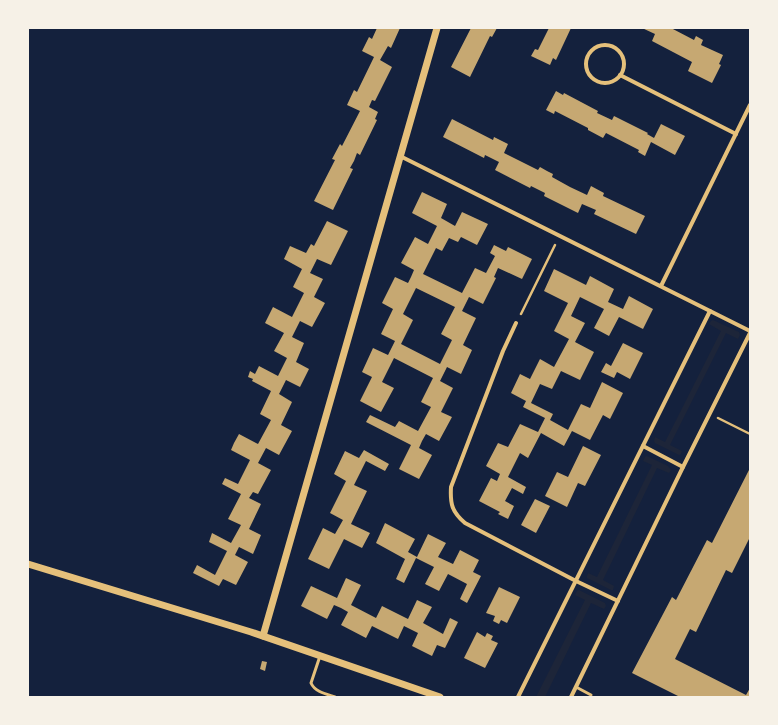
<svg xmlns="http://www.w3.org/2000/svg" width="778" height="725" viewBox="0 0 778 725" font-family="'Space Grotesk',sans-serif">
  <rect width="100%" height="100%" fill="#14213d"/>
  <g fill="#1d2539">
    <path d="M 713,320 L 739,332 L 740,335 L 738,339 L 726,333 L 670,445 L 682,451 L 681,454 L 679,455 L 655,443 L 654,441 L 655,437 L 665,442 L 721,331 L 709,324 L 711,321 Z"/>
    <path d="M 647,456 L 668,466 L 671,470 L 669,473 L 657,468 L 603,580 L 614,586 L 613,590 L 611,590 L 587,578 L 587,576 L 588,573 L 597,577 L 652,465 L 643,461 L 645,457 Z"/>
    <path d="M 579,590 L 605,603 L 606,606 L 604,609 L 591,603 L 545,697 L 536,697 L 585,600 L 575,595 L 577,591 Z"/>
  </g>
  <g fill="#c6a872" fill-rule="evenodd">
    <path d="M 377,28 L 400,28 L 391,48 L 388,46 L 380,60 L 392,67 L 375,101 L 372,100 L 369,107 L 378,112 L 375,119 L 377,120 L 360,155 L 357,153 L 354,161 L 350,168 L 353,169 L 333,210 L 314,201 L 335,160 L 332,159 L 340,144 L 342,146 L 360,111 L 347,105 L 354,90 L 357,92 L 374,57 L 362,51 L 369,37 L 372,39 Z"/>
    <path d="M 471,28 L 497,28 L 492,37 L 490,36 L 470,77 L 451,67 Z"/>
    <path d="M 549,28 L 571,28 L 556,60 L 553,58 L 550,65 L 531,56 L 535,49 L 538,50 Z"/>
    <path d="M 642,28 L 671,28 L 694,40 L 696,36 L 703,40 L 701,45 L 723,55 L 719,64 L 721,65 L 712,83 L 688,71 L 692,62 L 652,41 L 655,34 Z"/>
    <path d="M 556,91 L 563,95 L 564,93 L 598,111 L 597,113 L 612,120 L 614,116 L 648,133 L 647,134 L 654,138 L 661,124 L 685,136 L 675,155 L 651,142 L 645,156 L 638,152 L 639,150 L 606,133 L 603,138 L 588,130 L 588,128 L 555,111 L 554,114 L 546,110 Z"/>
    <path d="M 452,119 L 493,140 L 494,137 L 508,144 L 504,153 L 538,170 L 540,167 L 547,171 L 553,174 L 552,177 L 570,187 L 587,195 L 591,186 L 604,193 L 603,196 L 645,216 L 636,234 L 594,214 L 596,210 L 582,204 L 578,213 L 544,196 L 545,193 L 531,186 L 530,188 L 495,170 L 499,162 L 485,155 L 484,158 L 443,137 Z"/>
    <path d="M 422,192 L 447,204 L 441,218 L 455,226 L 462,212 L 488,224 L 477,245 L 461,237 L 458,242 L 449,238 L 442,251 L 436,248 L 423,274 L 462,293 L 475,268 L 486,273 L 495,256 L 490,253 L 494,245 L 506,251 L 508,247 L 532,259 L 522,279 L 498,268 L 494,277 L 496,278 L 483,304 L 469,297 L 462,311 L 476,318 L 463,345 L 472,350 L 461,374 L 447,367 L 440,381 L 453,388 L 441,412 L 452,417 L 439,441 L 426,434 L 422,441 L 419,448 L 432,455 L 419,479 L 399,469 L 411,445 L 366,422 L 370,415 L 395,427 L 399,421 L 418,431 L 431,407 L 421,402 L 433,378 L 394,358 L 382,382 L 394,388 L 381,412 L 360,401 L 372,377 L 362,372 L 373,348 L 388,355 L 395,341 L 381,334 L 393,309 L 382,303 L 395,277 L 408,283 L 411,277 L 414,270 L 401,263 L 415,237 L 428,244 L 437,226 L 412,213 ZM 416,288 L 455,307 L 441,334 L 452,340 L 440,364 L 401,344 L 413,320 L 403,314 Z"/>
    <path d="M 327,221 L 348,231 L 331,265 L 317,259 L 310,273 L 323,279 L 314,297 L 325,303 L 312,327 L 300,321 L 292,337 L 304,343 L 296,362 L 309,369 L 300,387 L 286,380 L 279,394 L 292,402 L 281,425 L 292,431 L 279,455 L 266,448 L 258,463 L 271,470 L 258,494 L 253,492 L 249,498 L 261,504 L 249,529 L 261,535 L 253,554 L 239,547 L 235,555 L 248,562 L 236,585 L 223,579 L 219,586 L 193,573 L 197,565 L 215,575 L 227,551 L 209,542 L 212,533 L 231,543 L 241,525 L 228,519 L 241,494 L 222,484 L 225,478 L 238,484 L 250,460 L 231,450 L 234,443 L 239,434 L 258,444 L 271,420 L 260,414 L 271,391 L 252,381 L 253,379 L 248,377 L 250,371 L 255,374 L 259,366 L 278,376 L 287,358 L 274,351 L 284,333 L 265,323 L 273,307 L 292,317 L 304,293 L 293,287 L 302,269 L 284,259 L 290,246 L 306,253 L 311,244 L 314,246 Z"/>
    <path d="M 554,269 L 586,285 L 590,276 L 614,289 L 608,302 L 623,309 L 629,296 L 653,309 L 643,329 L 619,317 L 609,336 L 594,328 L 604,309 L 580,297 L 571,316 L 585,323 L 575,342 L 594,352 L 580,380 L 561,371 L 552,389 L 540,384 L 531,403 L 553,414 L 550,420 L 568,430 L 581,404 L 590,408 L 602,382 L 623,393 L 610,419 L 603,415 L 590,440 L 572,431 L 564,446 L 541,433 L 528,458 L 520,453 L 508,477 L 526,487 L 523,494 L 512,488 L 505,501 L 514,506 L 508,519 L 498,514 L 500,512 L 479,501 L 491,478 L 497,481 L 500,474 L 486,466 L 498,443 L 508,447 L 520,424 L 538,432 L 545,418 L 523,407 L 526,401 L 511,393 L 520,374 L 530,379 L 540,359 L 554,367 L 569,339 L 554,331 L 568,303 L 544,291 Z"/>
    <path d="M 623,343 L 643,353 L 630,379 L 617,372 L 614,378 L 601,372 L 606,363 L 611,366 Z"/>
    <path d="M 583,446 L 601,455 L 585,486 L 578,483 L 567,507 L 545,496 L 557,472 L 568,477 Z"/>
    <path d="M 364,450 L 389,464 L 385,471 L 366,461 L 354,485 L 367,491 L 351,524 L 370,533 L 362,548 L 344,539 L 329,569 L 308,559 L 323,528 L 335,534 L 343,520 L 330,513 L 346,481 L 334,474 L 345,451 L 359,458 Z"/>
    <path d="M 750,468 L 750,537 L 732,573 L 726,570 L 696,632 L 690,629 L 675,659 L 746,695 L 750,688 L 750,697 L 680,697 L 632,673 L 672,597 L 676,600 L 707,540 L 712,543 Z"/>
    <path d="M 535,499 L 550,506 L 536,533 L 521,525 Z"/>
    <path d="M 385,523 L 415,539 L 408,552 L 417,557 L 428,534 L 446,543 L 438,557 L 453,564 L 460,550 L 479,560 L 473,572 L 481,576 L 467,603 L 460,599 L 467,584 L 448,574 L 439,591 L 425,584 L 434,567 L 416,558 L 404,583 L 396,579 L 405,559 L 376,543 Z"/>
    <path d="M 346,578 L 361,585 L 351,605 L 376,618 L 382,606 L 408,619 L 417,600 L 432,607 L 423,623 L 443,634 L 450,618 L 458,622 L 445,648 L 437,645 L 432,656 L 412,646 L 418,633 L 404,626 L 398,639 L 372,626 L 366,638 L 341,625 L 348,612 L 341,608 L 334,605 L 327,619 L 301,606 L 311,586 L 337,598 Z"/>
    <path d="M 499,587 L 520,597 L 507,623 L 501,620 L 499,624 L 493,621 L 495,616 L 486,613 Z"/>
    <path d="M 477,632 L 485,637 L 487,633 L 493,636 L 491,640 L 498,643 L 485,668 L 464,658 Z"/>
    <path d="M 262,661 L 267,662 L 265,671 L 260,669 Z"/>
  </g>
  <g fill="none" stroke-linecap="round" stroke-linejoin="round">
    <g stroke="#e5c07b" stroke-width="2.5">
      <path d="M 521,314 L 555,245"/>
      <path d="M 718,418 L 750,434"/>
    </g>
    <g stroke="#e5c07b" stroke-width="3">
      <path d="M 320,656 L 311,683 C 315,692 326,694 335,697"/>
      <path d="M 576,687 L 591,695"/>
    </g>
    <g stroke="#e5c07b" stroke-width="4">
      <circle cx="605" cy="64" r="19"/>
      <path d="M 620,75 L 736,134"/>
      <path d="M 400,156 L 750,331"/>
      <path d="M 661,286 L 750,105"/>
      <path d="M 516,323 L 503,351 L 451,487 C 450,504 452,512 465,523 L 576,581 L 618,601"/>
      <path d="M 643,446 L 683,467"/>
      <path d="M 518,697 L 710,311"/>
      <path d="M 571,697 L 683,467 L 750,333"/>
    </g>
    <g stroke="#e5c07b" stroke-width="7">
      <path d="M 28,564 L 251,632 L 440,697"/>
      <path d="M 263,636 L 437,28"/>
    </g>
  </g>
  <rect width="778" height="725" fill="none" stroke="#f6f1e7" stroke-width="58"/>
</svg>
